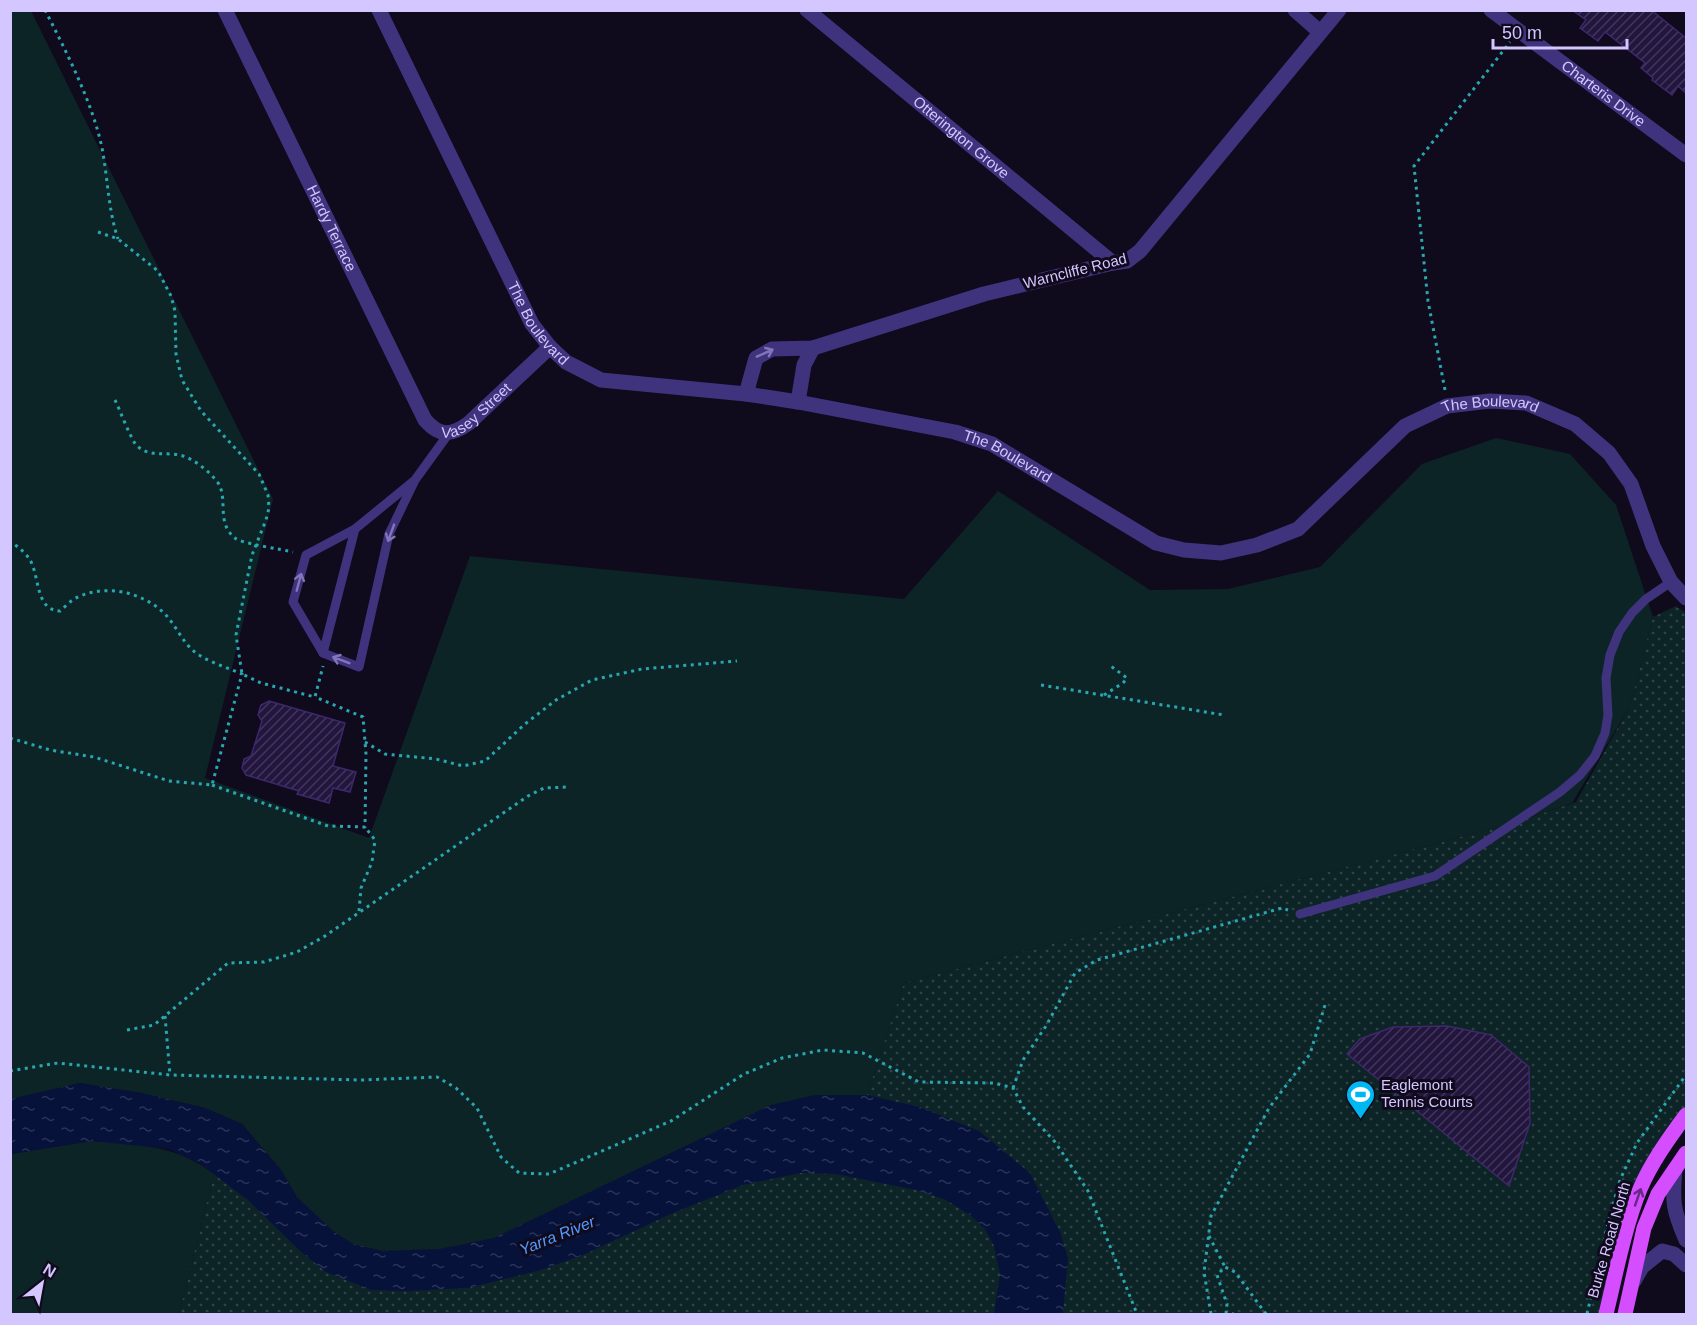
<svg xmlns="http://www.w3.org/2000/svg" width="1697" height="1325" viewBox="0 0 1697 1325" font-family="Helvetica,sans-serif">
  <defs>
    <pattern id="park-dots" width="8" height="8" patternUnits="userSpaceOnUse" patternTransform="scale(1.5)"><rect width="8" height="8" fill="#0d2427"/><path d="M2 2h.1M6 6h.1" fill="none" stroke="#2f4247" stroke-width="1.8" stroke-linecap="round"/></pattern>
    <pattern id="water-ripples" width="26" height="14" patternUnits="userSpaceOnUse" patternTransform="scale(1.5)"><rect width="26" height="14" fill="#07123a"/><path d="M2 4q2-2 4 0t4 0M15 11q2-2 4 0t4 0" fill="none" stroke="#2a3358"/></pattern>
    <pattern id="building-hatch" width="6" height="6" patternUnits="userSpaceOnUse" patternTransform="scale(1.5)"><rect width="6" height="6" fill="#23163e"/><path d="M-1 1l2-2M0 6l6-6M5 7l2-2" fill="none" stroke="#42365b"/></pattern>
  </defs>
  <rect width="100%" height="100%" fill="#100a1d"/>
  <g fill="#0d2427">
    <path d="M 10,11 L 31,11 L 273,499 L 205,778 L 369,838 L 470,556 L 904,599 L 998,491 L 1150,590 L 1228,589 L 1320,567 L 1422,464 L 1496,438 L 1570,454 L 1616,505 L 1653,617 L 1630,706 L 1572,803 L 1514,823 L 904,983 L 867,1095 L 815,1095 L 771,1105 L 494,1238 L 440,1249 L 382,1251 L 353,1244 L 333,1231 L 297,1197 L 281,1170 L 242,1124 L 205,1108 L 141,1093 L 80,1083 L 11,1099 Z"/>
    <path d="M 92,1141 C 138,1145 175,1144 214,1174 L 179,1314 L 11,1314 L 11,1154 Z"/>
  </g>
  <path fill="url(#park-dots)" d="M 1676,606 L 1686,613 L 1686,1123 L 1633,1205 L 1605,1314 L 179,1314 L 214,1174 L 281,1170 L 297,1197 L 333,1231 L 353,1244 L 382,1251 L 440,1249 L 494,1238 L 771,1105 L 815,1095 L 867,1095 L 904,983 L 1514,823 L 1576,802 L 1630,706 L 1653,617 Z"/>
  <path fill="url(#water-ripples)" d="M 80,1083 L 141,1093 L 205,1108 L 242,1124 L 281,1170 L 297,1197 L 333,1231 L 353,1244 L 382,1251 L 440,1249 L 494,1238 L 771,1105 L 815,1095 L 867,1095 L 920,1107 L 979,1131 L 1030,1173 L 1060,1232 L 1068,1258 L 1063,1314 L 994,1314 L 1000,1274 L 994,1246 L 985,1229 L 970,1215 L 944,1199 L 916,1190 L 835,1174 L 800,1173 L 743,1185 L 673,1213 L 583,1255 L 541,1270 L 468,1288 L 409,1291 L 371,1290 L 326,1272 L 300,1251 L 248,1200 L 199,1163 L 168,1149 L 92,1141 L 11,1154 L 11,1099 Z"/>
  <g fill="url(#building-hatch)" stroke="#3e276b" stroke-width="1.5">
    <path d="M 1572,10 L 1651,10 L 1686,38 L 1686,93 L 1678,86 L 1672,95 L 1652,80 L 1653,78 L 1641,68 L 1645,63 L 1605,32 L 1598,41 L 1580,28 L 1586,20 Z"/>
    <path d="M 269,701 L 345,723 L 333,766 L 356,772 L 350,792 L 333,788 L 329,803 L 297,794 L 299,791 L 246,775 L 242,768 L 244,759 L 251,756 L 262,721 L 258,715 L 261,705 Z"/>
    <path d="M 1447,1026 L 1491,1035 L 1529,1067 L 1530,1123 L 1509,1186 L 1347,1054 L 1360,1039 L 1393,1027 Z"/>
  </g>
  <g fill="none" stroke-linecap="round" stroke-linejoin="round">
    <g stroke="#28a7b1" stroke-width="3" stroke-dasharray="3 4.5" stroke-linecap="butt">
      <path d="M 45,10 C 66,51 93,104 102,148 C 108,179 108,209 118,239"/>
      <path d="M 98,232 L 118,239 L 158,271 L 171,296 L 175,311 L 176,354 L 182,380 L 201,411 L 259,474 L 268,495 L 269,508 L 266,520 L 252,555 L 236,635 L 242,674 L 261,683 L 315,697 L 323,666"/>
      <path d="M 1445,390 L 1428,301 L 1414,166 L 1510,42"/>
      <path d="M 115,400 C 120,410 131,440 137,446 C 152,459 169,450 186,457 C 197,462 207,470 215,479 C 231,496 214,521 235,538 C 242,544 281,549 293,552"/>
      <path d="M 1041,685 L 1224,715"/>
      <path d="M 1104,695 L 1123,683 L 1127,678 L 1108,664"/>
      <path d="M 10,738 L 50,750 L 94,757 L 169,781 L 212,785 L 242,674 C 228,668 212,663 199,655 C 183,645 177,626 164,613 C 142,592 106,584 78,597 C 72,599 66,606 60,611 C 35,610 40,577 30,560 C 26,553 19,548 13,543"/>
      <path d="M 365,742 L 385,754 L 436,759 L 463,766 L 485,761 L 525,724 L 556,700 L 592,680 L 642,669 L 737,661"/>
      <path d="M 212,785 L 328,826 L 365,827 L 366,754 L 363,717 L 315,697"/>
      <path d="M 359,911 L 361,888 L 372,862 L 375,840 L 365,827"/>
      <path d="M 165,1016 L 170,1075"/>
      <path d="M 127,1030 L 154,1025 L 228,963 L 264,962 L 297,952 L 325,936 L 528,796 L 544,788 L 568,787"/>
      <path d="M 10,1071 L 58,1063 L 170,1075 L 361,1080 L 437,1077 L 456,1088 L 477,1108 L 501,1157 L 519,1173 L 549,1174 L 671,1121 L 744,1074 L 782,1058 L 823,1050 L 863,1053 L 919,1082 L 994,1083 L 1013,1088 L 1023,1107 L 1055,1142 L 1088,1191 L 1137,1314"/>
      <path d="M 1013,1088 L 1023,1060 L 1046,1026 L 1075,973 L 1097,960 L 1282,908 L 1288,910"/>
      <path d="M 1209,1236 L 1225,1267"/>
      <path d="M 1211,1314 L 1204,1272 L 1211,1216 L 1269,1108 L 1310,1054 L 1325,1005"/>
      <path d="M 1226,1314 L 1227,1304 L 1217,1275 L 1225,1267 L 1235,1272 L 1266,1314"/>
      <path d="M 1232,1314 L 1234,1314"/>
      <path d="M 1587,1314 L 1609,1219 L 1620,1180 L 1637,1143 L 1686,1075"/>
    </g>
    <g stroke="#40337e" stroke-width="9">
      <path d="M 415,480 L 389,534 L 359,667 L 323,653 L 293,602 L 306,555 L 355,529 L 415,480 L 449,433"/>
      <path d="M 323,653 L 355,529"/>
      <path d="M 1300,914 L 1435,876 L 1560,792 L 1580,775 L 1595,756 L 1605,733 L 1608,715 L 1606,678 L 1610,655 L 1619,632 L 1632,613 L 1646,599 L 1671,582"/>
    </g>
    <g stroke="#40337e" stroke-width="15">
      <path id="s1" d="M 225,10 L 425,420 C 440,437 451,436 469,423 L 550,347"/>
      <path id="s2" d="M 807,10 L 1113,263"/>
      <path d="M 1295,10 L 1320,32"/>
      <path id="s3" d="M 1491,10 L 1686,155"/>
      <path d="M 746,394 L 756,358 L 772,349 L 813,348 L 984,294 L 1113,263 L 1127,261 L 1140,251 L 1339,10"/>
      <path d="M 798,402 L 804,365 L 813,348"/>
      <path d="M 1675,1169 C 1672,1202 1673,1210 1686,1240"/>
      <path d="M 1634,1281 L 1642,1267 L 1662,1251 L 1674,1254 L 1686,1265"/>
    </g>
    <path stroke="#40337e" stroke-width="15" id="s4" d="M 379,10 L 532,324 L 550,347 L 566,362 L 601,380 L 746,394 L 798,402 L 955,432 L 992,444 L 1156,543 L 1184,550 L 1221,553 L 1257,545 L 1298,529 L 1405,426 L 1447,406 L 1490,401 L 1526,403 L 1575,424 L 1609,453 L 1631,484 L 1653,546 L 1671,582 L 1686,598"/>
    <g stroke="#d44dff" stroke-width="15">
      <path d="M 1606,1314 C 1616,1273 1624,1229 1640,1189 C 1651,1163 1669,1138 1686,1115"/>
      <path d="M 1625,1314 L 1644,1228 L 1658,1194 L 1686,1153"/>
    </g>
  </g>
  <defs><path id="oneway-shaft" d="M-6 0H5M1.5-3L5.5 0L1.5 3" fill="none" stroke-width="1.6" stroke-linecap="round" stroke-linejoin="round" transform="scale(1.5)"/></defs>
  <g stroke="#8375b8">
    <use href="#oneway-shaft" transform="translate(765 353) rotate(-24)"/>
    <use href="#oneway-shaft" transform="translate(391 533) rotate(110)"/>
    <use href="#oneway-shaft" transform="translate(299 582) rotate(-75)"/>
    <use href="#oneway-shaft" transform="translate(341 660) rotate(-159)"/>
  </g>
  <use stroke="#682883" href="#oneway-shaft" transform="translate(1638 1197) rotate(-71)"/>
  <defs>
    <symbol id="stadium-pin" viewBox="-11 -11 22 30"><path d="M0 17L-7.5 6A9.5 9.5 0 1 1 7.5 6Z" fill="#00b8f1" stroke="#100a1d"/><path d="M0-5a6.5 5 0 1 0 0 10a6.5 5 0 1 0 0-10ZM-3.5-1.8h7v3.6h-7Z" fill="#fff"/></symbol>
  </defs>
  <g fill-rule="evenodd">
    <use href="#stadium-pin" x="1344" y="1078" width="33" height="45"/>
  </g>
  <g text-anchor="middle" stroke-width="6" stroke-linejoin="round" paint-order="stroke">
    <g font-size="15" fill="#d4c6ff" stroke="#100a1d">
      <text dy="5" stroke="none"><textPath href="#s3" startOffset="140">Charteris Drive</textPath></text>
      <text dy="5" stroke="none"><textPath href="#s2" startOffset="200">Otterington Grove</textPath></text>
      <text dy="5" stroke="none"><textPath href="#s1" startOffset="243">Hardy Terrace</textPath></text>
      <text transform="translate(1075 271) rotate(-14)" y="5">Warncliffe Road</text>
      <text dy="5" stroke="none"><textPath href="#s4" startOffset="352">The Boulevard</textPath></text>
      <text dy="5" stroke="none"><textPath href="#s4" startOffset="1414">The Boulevard</textPath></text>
      <text dy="5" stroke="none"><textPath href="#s1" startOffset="519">Vasey Street</textPath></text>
      <text dy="5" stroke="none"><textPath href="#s4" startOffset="856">The Boulevard</textPath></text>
      <text transform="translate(1609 1240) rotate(-74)" y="5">Burke Road North</text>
    </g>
    <g font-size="15" fill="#d4c6ff" stroke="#100a1d" text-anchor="start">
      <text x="1381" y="1090">Eaglemont<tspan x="1381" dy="17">Tennis Courts</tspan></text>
    </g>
    <g font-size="16" font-style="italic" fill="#5499ff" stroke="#100a1d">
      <text transform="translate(557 1235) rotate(-22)" y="6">Yarra River</text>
    </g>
  </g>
  <rect width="1697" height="1325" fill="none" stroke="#d4c6ff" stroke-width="24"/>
  <g transform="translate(42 1283) rotate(31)" stroke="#100a1d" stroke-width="4.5" paint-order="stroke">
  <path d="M0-4.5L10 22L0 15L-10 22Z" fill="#d4c6ff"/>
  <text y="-9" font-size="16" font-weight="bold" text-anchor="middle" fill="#d4c6ff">N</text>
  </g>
  <path d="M1493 39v9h134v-9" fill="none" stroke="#d4c6ff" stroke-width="3"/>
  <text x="1502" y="39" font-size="18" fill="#d4c6ff" stroke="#100a1d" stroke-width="4.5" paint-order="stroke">50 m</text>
</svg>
